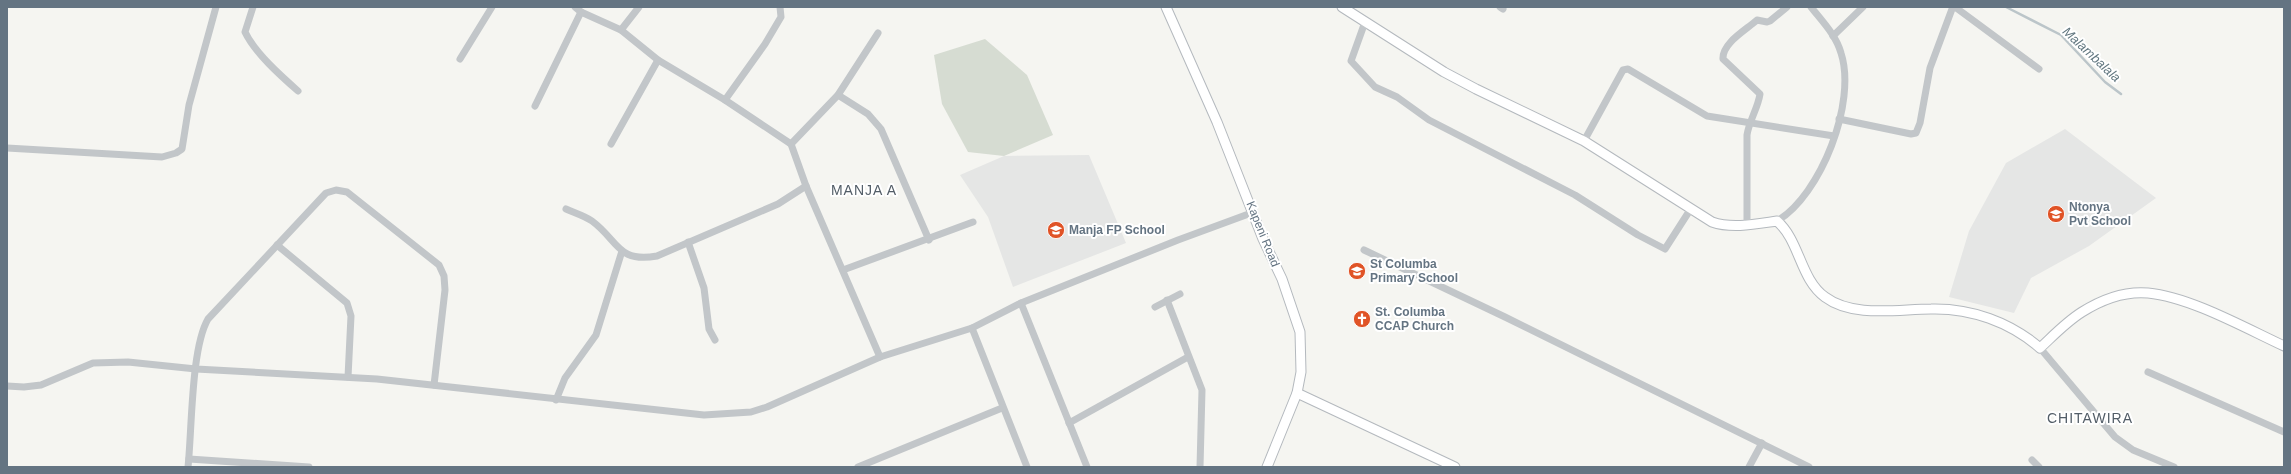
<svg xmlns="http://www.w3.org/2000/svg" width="2291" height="474" viewBox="0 0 2291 474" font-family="Arial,sans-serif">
  <rect width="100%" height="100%" fill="#f5f5f1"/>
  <g fill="#e5e6e5">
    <path d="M 2065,129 L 2156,198 L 2089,246 L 2031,278 L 2014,313 L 1949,297 L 1969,231 L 2006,163 Z"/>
    <path d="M 1089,155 L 1126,243 L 1013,287 L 988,217 L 960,175 L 1004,156 Z"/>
  </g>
  <path fill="#d6dcd2" d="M 985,39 L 1027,75 L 1053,135 L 1004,156 L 968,152 L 942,104 L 934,55 Z"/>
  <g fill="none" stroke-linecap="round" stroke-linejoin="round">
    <path stroke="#bbc5c9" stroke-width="2.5" d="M 2006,7 L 2061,35 L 2105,82 L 2121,94"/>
    <defs>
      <g id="secondary">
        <path d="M 1166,7 L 1217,122 L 1263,239 L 1282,279 L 1300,332 L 1301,372 L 1297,393 L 1267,467"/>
        <path d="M 1342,7 L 1444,72 L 1476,89 L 1584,141 L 1712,222 C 1732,229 1756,224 1777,221 C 1800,241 1800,279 1825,297 C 1853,318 1898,309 1931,309 C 1971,308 2010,322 2040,348 C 2053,336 2066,322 2082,312 C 2101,300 2125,291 2148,293 C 2190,297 2245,328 2284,346"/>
        <path d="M 1297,393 L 1455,467"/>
      </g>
    </defs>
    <use href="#secondary" stroke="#b4b9be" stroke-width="11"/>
    <g stroke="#c2c6c9" stroke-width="7">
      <path d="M 253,7 L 245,32 C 255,53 281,76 298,91"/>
      <path d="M 575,7 L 581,12 L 621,30 L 658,60 L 725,100 L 791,144 L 806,186 L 880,357"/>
      <path d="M 1500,7 L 1503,9"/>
      <path d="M 1955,7 L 2039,69"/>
      <path d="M 1365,22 L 1351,61 L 1375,87 L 1397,97 L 1429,120 L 1575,195 L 1638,235 L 1665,249 L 1690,210"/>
      <path d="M 621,30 L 639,7"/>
      <path d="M 1833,36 L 1863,7"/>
      <path d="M 460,59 L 492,7"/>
      <path d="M 838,95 L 868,114 L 881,129 L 929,240"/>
      <path d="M 725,100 L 765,44 L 781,17 L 780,7"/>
      <path d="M 535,106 L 581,12"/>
      <path d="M 1839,119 L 1911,134 L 1916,133 L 1920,123 L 1930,68 L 1952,9 L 1955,7"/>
      <path d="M 1584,141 L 1623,70 L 1628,69 L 1707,116 L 1834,136"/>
      <path d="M 611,144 L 658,60"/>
      <path d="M 791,144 L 838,95 L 878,33"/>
      <path d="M 7,148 L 162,157 L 176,153 L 182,149 L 189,105 L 216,7"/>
      <path d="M 566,209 C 575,213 585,216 592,221 C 619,241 617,263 657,256 L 778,204 L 806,186"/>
      <path d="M 1777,221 C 1821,195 1857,102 1841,53 C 1836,35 1822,21 1811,7"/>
      <path d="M 1747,225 L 1747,135 C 1749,121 1758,108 1760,94 L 1723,59 C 1722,43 1746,30 1757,20 L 1767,22 L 1770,21 L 1787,7"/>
      <path d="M 688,242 L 704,288 L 709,329 L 715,340"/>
      <path d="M 277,245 L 347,303 L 351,316 L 348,377"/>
      <path d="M 1364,250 L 1505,317 L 1809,467"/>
      <path d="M 843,270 L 973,222"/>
      <path d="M 1167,300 L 1202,390 L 1200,467"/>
      <path d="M 1021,303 L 1087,467"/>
      <path d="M 1155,307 L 1180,294"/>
      <path d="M 972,328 L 1027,467"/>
      <path d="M 2040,348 L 2115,437 L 2133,450 L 2174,467"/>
      <path d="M 2148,372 L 2284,432"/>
      <path d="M 7,386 L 24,387 L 41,385 L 93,363 L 128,362 L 196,369 L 377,379 L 704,415 L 751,412 L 767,407 L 880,357 L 972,328 L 1021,303 L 1178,240 L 1254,212"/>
      <path d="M 556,400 L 565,378 L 596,335 L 622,251"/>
      <path d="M 1069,423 L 1188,357"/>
      <path d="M 189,459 L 309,467"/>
      <path d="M 2032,460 L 2039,467"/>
      <path d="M 188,467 C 192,430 191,348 208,319 L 326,193 L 336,190 L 347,192 L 439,265 L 444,276 L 445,290 L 434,385"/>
      <path d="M 858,467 L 1002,408"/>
      <path d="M 1749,467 L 1762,443"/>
    </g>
    <use href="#secondary" stroke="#fff" stroke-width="9"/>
  </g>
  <defs>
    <symbol id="school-disc" viewBox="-11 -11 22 22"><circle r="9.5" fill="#e05326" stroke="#fff"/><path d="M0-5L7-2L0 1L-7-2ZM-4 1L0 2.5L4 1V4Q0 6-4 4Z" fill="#fff"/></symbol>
    <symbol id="church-disc" viewBox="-11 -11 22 22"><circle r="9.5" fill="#e05326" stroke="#fff"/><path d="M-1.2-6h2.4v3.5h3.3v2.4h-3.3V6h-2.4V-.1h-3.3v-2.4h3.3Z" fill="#fff"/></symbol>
  </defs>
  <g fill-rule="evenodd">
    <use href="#school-disc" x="2046" y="204" width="20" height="20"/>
    <use href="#school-disc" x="1046" y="220" width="20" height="20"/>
    <use href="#school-disc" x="1347" y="261" width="20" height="20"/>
    <use href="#church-disc" x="1352" y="309" width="20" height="20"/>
  </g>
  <g text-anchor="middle" stroke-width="4" stroke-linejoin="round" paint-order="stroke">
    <g font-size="12" font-weight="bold" fill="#647482" stroke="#fff" text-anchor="start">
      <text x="2069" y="211">Ntonya<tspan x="2069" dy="14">Pvt School</tspan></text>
      <text x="1069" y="234">Manja FP School</text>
      <text x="1370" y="268">St Columba<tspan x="1370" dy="14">Primary School</tspan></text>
      <text x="1375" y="316">St. Columba<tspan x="1375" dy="14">CCAP Church</tspan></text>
    </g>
    <g font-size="12" fill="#647482" stroke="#fff">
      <text transform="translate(1263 234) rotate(68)" y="4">Kapeni Road</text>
    </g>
    <g font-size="13" font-style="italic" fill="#60767f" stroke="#fff">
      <text transform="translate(2092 54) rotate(43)" y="5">Malambalala</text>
    </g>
    <g font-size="14" letter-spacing="1" fill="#525d67" stroke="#fff">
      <text x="864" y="195">MANJA A</text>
      <text x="2090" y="423">CHITAWIRA</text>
    </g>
  </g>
  <rect width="2291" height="474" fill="none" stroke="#647482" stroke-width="16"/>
</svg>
